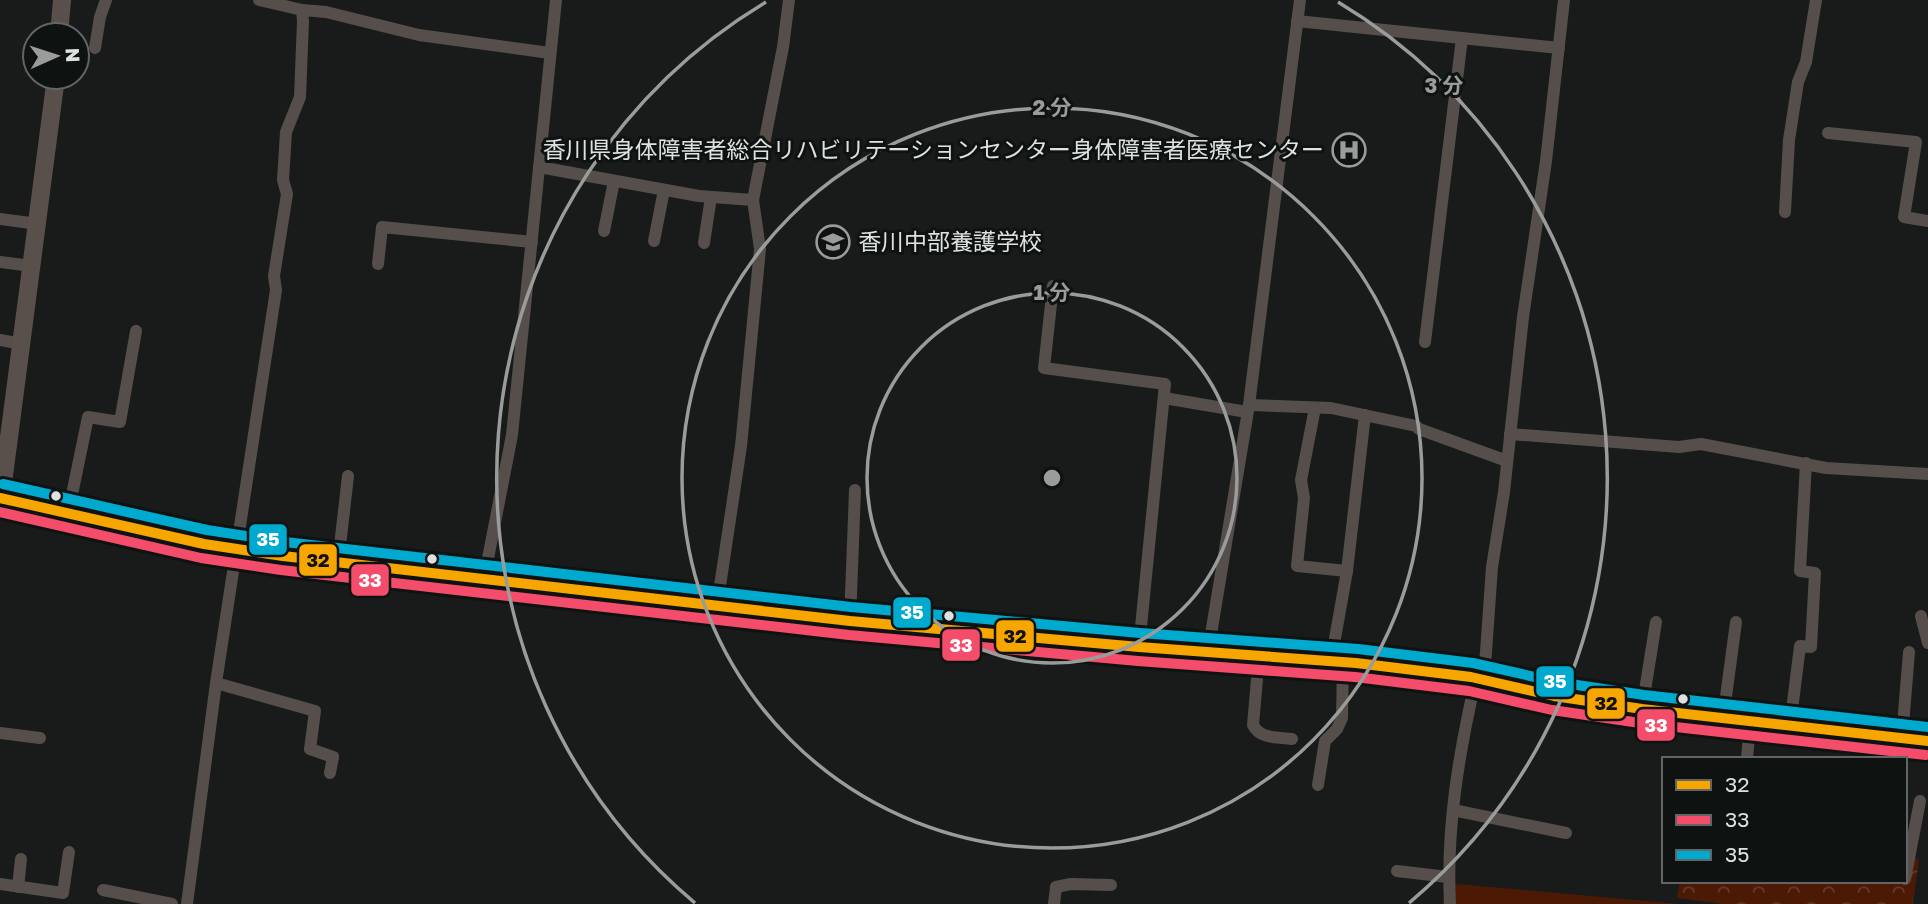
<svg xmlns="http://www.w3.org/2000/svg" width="1928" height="904" viewBox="0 0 1928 904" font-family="'Golos Text','Noto Sans JP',sans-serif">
  <defs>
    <pattern id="forest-crowns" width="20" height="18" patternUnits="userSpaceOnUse" patternTransform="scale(1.75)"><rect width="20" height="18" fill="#4c1a04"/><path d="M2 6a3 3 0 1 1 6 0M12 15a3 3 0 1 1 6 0" fill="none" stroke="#653b28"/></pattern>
  </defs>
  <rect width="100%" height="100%" fill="#181b1a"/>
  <path fill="#4c1a04" d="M 1457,884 L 1679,904 L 1443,904 L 1444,894 Z"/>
  <path fill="url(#forest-crowns)" d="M 1905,857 L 1919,859 L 1913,904 L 1724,904 L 1677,898 L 1680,881 L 1905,881 Z"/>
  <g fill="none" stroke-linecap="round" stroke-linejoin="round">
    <g stroke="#554e4b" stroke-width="12">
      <path d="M 259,0 L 302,10 L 326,12 L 419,35 L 550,53"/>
      <path d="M 1297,21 L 1559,48"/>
      <path d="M 95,48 L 100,17 L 106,0"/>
      <path d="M 1828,133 L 1916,142 L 1904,217 L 1928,221"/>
      <path d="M 539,167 L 699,196 L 753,200"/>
      <path d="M 1785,212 L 1789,140 L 1798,82 L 1806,62 L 1816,0"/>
      <path d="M 0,219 L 38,224"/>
      <path d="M 604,231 L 614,181"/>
      <path d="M 654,241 L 664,190"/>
      <path d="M 704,243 L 711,197"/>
      <path d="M 0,262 L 32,266"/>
      <path d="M 378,264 L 382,227 L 532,242"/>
      <path d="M 1053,286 L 1044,368 L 1165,384 L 1139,647"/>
      <path d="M 0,340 L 22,344"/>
      <path d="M 1425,342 L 1462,38"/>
      <path d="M 1164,398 L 1247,412"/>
      <path d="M 1249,405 L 1331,408 L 1416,426 L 1419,429 L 1507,461"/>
      <path d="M 1315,408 L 1301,480 L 1304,498 L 1297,566 L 1347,571"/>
      <path d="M 1510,434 L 1679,447 L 1701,444 L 1826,468 L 1928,474"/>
      <path d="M 68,514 L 88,417 L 120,422 L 136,331"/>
      <path d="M 338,563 L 348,476"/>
      <path d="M 484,579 L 512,435 L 556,0"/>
      <path d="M 717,606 L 741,446 L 760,249 L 753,200 L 783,47 L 789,0"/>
      <path d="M 1921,616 L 1928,643"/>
      <path d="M 850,621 L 855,490"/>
      <path d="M 1208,652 L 1249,405 L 1300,0"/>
      <path d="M 1259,656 L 1253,725 C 1260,739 1277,737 1292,739"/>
      <path d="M 1331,661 L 1347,571 L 1365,415"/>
      <path d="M 1484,680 L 1492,567 L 1504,492 L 1523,317 L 1546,161 L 1564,0"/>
      <path d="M 216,683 L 315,711 L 310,749 L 333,757 L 330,773"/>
      <path d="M 1642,709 L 1656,622"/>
      <path d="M 1723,719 L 1736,622"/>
      <path d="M 1790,726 L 1800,646 L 1811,647 L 1815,573 L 1800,571 L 1806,463"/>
      <path d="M 0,733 L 40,738"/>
      <path d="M 1902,737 L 1909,652"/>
      <path d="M 1747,759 L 1750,722"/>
      <path d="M 1318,785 L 1325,741 L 1337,729 L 1342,718 L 1343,662"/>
      <path d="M 1453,810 L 1566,833"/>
      <path d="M 1397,871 L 1448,877"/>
      <path d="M 1905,879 L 1920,801"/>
      <path d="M 0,884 L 63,893 L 69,852"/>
      <path d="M 18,887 L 21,859"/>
      <path d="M 103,890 L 172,904"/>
      <path d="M 187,904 L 216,683 L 276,290 L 274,276 L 287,194 L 283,180 L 286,132 L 300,97 L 303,21 L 302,10"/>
      <path d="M 1054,904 L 1056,887 L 1071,884 L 1111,885"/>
      <path d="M 1450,904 C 1446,828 1459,753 1476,678"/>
    </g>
    <g stroke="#5a504b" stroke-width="18">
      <path d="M 59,35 L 62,0"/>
      <path d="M 0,498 L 204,544 L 283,556 L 850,621 L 1139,647 L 1356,663 L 1471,677 L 1554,696 L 1642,709 L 1928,741"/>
      <path d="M 0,506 L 56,77"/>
    </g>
    <defs>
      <path id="bus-1" d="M 0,498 L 204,544 L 283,556 L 850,621 L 1139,647 L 1356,663 L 1471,677 L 1554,696 L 1642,709 L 1928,741"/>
      <path id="bus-2" d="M 0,512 L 201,558 L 281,570 L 849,635 L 1138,661 L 1355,677 L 1469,691 L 1552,710 L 1640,723 L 1926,755"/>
      <path id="bus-3" d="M 3,484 L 207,530 L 285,542 L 851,607 L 1140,633 L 1358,649 L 1473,663 L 1557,682 L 1644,695 L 1928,727"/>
    </defs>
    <use href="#bus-1" stroke="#0e1312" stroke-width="16"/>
    <use href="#bus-2" stroke="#0e1312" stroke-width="16"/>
    <use href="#bus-3" stroke="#0e1312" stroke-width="16"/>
    <use href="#bus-1" stroke="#f7a600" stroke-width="10"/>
    <use href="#bus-2" stroke="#f44d6c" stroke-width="10"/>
    <use href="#bus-3" stroke="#00a9ce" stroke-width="10"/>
  </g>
  <g fill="none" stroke="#999c9b" stroke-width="3.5">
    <circle cx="1052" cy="478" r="185"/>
    <circle cx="1052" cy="478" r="370"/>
    <path d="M695 903A555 555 0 0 1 766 2M1338 2A555 555 0 0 1 1409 903"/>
  </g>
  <defs>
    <symbol id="hospital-ring" viewBox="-11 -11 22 22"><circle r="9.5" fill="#0e1312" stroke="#999c9b" stroke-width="1.5"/><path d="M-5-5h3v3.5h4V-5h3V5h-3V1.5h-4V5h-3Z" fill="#999c9b"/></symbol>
    <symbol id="school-ring" viewBox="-11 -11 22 22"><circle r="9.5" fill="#0e1312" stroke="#999c9b" stroke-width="1.5"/><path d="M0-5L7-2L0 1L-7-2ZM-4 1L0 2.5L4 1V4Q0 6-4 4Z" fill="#999c9b"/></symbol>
  </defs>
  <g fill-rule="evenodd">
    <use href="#hospital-ring" x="1330" y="131" width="38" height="38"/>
    <use href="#school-ring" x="814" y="223" width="38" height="38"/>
  </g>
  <g fill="#dee1e1" stroke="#0e1312" stroke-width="2.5">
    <circle cx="56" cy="496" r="6"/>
    <circle cx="432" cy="559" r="6"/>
    <circle cx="949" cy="616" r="6"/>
    <circle cx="1683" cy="699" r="6"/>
  </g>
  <g text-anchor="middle" stroke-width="6" stroke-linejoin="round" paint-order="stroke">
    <g font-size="23" fill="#dee1e1" stroke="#0e1312" text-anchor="end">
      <text x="1324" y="158">香川県身体障害者総合リハビリテーションセンター身体障害者医療センター</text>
      <text x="858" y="250" text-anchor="start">香川中部養護学校</text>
    </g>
  </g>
  <circle cx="1052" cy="478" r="10" fill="#999c9b" stroke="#0e1312" stroke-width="3.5"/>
  <g font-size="21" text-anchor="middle" font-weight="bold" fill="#999c9b" stroke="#0e1312" stroke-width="6" stroke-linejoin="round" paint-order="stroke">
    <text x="1444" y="93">3 分</text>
    <text x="1052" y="115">2 分</text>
    <text x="1052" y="300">1 分</text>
  </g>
  <g stroke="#0e1312" stroke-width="2.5">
    <rect x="248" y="523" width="40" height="33" rx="7" fill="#00a9ce"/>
    <rect x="298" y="543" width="40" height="34" rx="7" fill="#f7a600"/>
    <rect x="350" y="563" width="40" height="34" rx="7" fill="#f44d6c"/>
    <rect x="892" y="596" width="40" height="33" rx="7" fill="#00a9ce"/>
    <rect x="995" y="619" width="40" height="34" rx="7" fill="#f7a600"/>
    <rect x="941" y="628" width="40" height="34" rx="7" fill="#f44d6c"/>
    <rect x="1535" y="665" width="40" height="33" rx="7" fill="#00a9ce"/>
    <rect x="1586" y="687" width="40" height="33" rx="7" fill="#f7a600"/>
    <rect x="1636" y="708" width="40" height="34" rx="7" fill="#f44d6c"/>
  </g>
  <g font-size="19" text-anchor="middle" font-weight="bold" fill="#fff">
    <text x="268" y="546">35</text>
    <text x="370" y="587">33</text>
    <text x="912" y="619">35</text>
    <text x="961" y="652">33</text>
    <text x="1555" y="688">35</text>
    <text x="1656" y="732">33</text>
  </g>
  <g font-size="19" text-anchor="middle" font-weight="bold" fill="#111">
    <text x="318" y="567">32</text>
    <text x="1015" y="643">32</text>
    <text x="1606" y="710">32</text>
  </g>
  <rect x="1662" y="757" width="245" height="126" fill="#0e1312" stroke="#616565" stroke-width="2"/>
  <rect x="1676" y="780" width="35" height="10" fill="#f7a600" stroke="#616565" stroke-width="2"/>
  <text x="1725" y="792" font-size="21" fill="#dee1e1">32</text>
  <rect x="1676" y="815" width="35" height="10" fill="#f44d6c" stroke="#616565" stroke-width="2"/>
  <text x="1725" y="827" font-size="21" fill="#dee1e1">33</text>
  <rect x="1676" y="850" width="35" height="10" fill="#00a9ce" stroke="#616565" stroke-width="2"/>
  <text x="1725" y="862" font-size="21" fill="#dee1e1">35</text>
  <g transform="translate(56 56) rotate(87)"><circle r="33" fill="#0e1312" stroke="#616565" stroke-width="2"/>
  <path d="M0-5L12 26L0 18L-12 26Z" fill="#999c9b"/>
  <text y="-10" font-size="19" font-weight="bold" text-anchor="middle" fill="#dee1e1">N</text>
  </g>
</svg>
